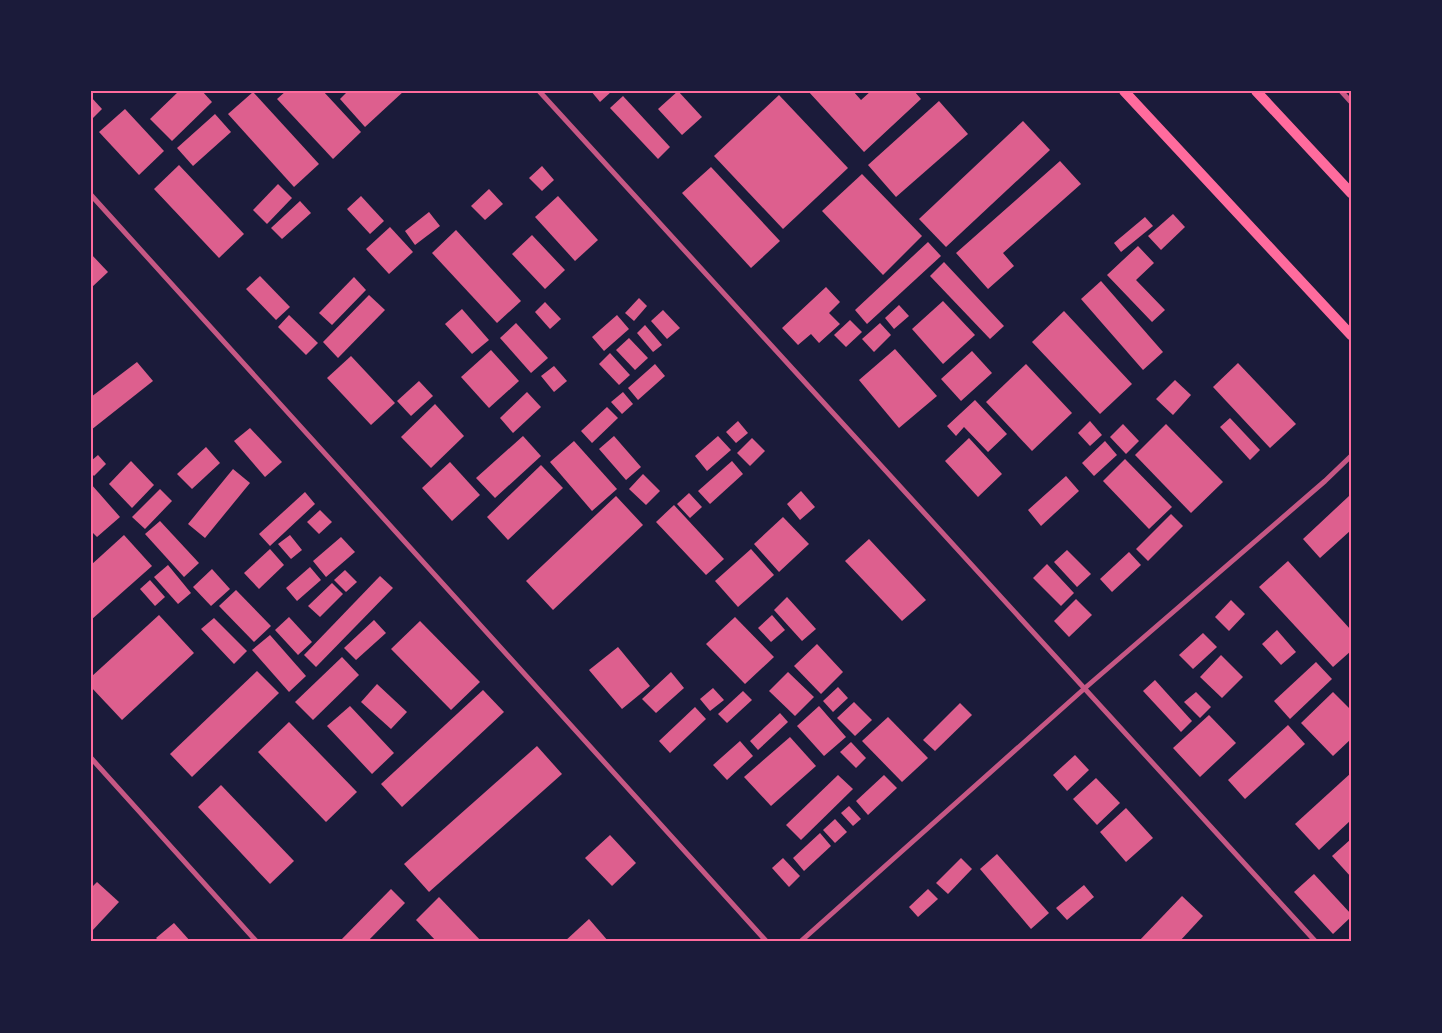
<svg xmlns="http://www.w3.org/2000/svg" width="1442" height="1033" viewBox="0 0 1442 1033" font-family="Arial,sans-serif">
  <rect width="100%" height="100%" fill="#1b1b3a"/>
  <g fill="#dd5f8e">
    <path d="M 179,91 L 202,91 L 212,102 L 172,141 L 150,119 Z"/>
    <path d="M 286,91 L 323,91 L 361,132 L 333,159 L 277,99 Z"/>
    <path d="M 348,91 L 404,91 L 365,127 L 340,99 Z"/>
    <path d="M 591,91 L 612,91 L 600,102 Z"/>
    <path d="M 678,91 L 702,117 L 682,135 L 658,109 Z"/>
    <path d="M 808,91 L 853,91 L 861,100 L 871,91 L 914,91 L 921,99 L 864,152 Z"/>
    <path d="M 253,92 L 319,164 L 294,187 L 228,114 Z"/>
    <path d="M 779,95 L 848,168 L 783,229 L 714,156 Z"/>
    <path d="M 623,96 L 670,147 L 658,159 L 610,108 Z"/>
    <path d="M 91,97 L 102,109 L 91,120 Z"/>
    <path d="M 939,101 L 968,134 L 896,197 L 868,165 Z"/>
    <path d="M 125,109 L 164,151 L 139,175 L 99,132 Z"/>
    <path d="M 215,114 L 231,132 L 193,166 L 177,148 Z"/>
    <path d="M 1023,121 L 1050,150 L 946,247 L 919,219 Z"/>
    <path d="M 1060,161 L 1081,184 L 1003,253 L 1014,266 L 988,289 L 956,253 Z"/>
    <path d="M 179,165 L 244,234 L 219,258 L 154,189 Z"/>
    <path d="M 542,166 L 554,180 L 542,191 L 529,178 Z"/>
    <path d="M 711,167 L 780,241 L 751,268 L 682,193 Z"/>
    <path d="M 862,174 L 922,236 L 883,275 L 822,211 Z"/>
    <path d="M 278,184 L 292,198 L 267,224 L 253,210 Z"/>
    <path d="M 489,189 L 503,204 L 485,220 L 471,206 Z"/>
    <path d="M 361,196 L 384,221 L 370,234 L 347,209 Z"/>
    <path d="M 558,196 L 598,240 L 575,261 L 535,217 Z"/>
    <path d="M 300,201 L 311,213 L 282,239 L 271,228 Z"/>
    <path d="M 429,212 L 440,226 L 415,245 L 405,231 Z"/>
    <path d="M 1173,214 L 1185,227 L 1161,250 L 1148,236 Z"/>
    <path d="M 1145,217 L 1153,226 L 1121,252 L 1114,243 Z"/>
    <path d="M 390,227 L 413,252 L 389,274 L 366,249 Z"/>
    <path d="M 456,230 L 521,301 L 497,323 L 432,253 Z"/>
    <path d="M 532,235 L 565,270 L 545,289 L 512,254 Z"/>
    <path d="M 928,242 L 941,256 L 867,324 L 855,310 Z"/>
    <path d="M 1138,246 L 1154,263 L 1136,280 L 1165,310 L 1152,322 L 1107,275 Z"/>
    <path d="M 91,254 L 108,272 L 91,288 Z"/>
    <path d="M 944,262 L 1004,326 L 990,339 L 930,276 Z"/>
    <path d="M 260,276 L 290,307 L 276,320 L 246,289 Z"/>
    <path d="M 354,277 L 366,290 L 332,325 L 319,313 Z"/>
    <path d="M 1101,281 L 1163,352 L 1143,370 L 1081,299 Z"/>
    <path d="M 826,287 L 840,302 L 829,313 L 840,324 L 819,343 L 811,334 L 798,345 L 782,328 Z"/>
    <path d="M 369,295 L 385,310 L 338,358 L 323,342 Z"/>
    <path d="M 639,298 L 647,306 L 634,321 L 625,313 Z"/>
    <path d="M 943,301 L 975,335 L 943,364 L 912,329 Z"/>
    <path d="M 545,302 L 561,319 L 550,329 L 535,312 Z"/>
    <path d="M 899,305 L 909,316 L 894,329 L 885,318 Z"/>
    <path d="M 462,309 L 489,340 L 472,354 L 445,324 Z"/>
    <path d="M 663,310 L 680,328 L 667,339 L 651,321 Z"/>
    <path d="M 1064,311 L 1132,384 L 1100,414 L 1032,342 Z"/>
    <path d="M 289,315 L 318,343 L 306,355 L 278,327 Z"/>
    <path d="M 617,315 L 629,329 L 604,351 L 592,337 Z"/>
    <path d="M 850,320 L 862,332 L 846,347 L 834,335 Z"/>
    <path d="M 516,323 L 548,358 L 531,373 L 500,338 Z"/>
    <path d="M 880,323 L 891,335 L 874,352 L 862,339 Z"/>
    <path d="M 645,325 L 662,345 L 653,352 L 637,333 Z"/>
    <path d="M 629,338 L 648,358 L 635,370 L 616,350 Z"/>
    <path d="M 895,349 L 937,396 L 899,428 L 859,380 Z"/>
    <path d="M 491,350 L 519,381 L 489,408 L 461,377 Z"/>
    <path d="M 972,351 L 992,373 L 961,401 L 941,379 Z"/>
    <path d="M 610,353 L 630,375 L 619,385 L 599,364 Z"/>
    <path d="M 351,356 L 395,403 L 371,425 L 327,378 Z"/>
    <path d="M 137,362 L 153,381 L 91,430 L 91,397 Z"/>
    <path d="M 1238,363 L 1296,424 L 1270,448 L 1213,387 Z"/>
    <path d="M 655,364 L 665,376 L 638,400 L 628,388 Z"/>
    <path d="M 1026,364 L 1072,413 L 1032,451 L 986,402 Z"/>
    <path d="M 554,366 L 567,381 L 554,392 L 541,376 Z"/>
    <path d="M 1175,380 L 1191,395 L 1173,415 L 1156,399 Z"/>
    <path d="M 419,381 L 433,396 L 411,416 L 397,401 Z"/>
    <path d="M 527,392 L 541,407 L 513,433 L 500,418 Z"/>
    <path d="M 623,392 L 633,404 L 622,414 L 611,402 Z"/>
    <path d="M 975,400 L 1007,434 L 988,452 L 964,427 L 956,436 L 947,426 Z"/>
    <path d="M 435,404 L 464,436 L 431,468 L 401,437 Z"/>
    <path d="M 607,407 L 618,418 L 592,443 L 581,431 Z"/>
    <path d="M 1230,418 L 1260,450 L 1250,460 L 1220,427 Z"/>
    <path d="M 738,421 L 748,433 L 736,443 L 726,432 Z"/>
    <path d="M 1090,421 L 1102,435 L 1090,446 L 1078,433 Z"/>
    <path d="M 1123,424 L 1139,441 L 1126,454 L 1110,437 Z"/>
    <path d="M 1166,424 L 1223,482 L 1191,513 L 1135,455 Z"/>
    <path d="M 250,428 L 282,462 L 265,477 L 234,441 Z"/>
    <path d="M 523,436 L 541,456 L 495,498 L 476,478 Z"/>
    <path d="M 614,436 L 641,467 L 626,480 L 599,449 Z"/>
    <path d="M 718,436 L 731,450 L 707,471 L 695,456 Z"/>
    <path d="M 752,438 L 765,451 L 750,466 L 737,453 Z"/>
    <path d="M 969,438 L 1002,474 L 978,497 L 945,461 Z"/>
    <path d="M 574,441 L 617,489 L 592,511 L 550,462 Z"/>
    <path d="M 1105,441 L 1117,455 L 1094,476 L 1082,463 Z"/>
    <path d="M 206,447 L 220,463 L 192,489 L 177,474 Z"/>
    <path d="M 98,455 L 106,464 L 94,476 L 91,473 L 91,461 Z"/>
    <path d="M 1125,459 L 1172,507 L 1149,529 L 1103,481 Z"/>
    <path d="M 131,461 L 154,485 L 132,508 L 109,484 Z"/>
    <path d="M 732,461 L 743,474 L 710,504 L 698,491 Z"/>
    <path d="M 450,462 L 480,495 L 452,521 L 422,488 Z"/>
    <path d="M 541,465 L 563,488 L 508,540 L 487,517 Z"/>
    <path d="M 233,469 L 250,483 L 205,538 L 188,524 Z"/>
    <path d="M 643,474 L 660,491 L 646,505 L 629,489 Z"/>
    <path d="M 1066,476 L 1079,491 L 1041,526 L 1028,510 Z"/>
    <path d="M 91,484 L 120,517 L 97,537 L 91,531 Z"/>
    <path d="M 160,489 L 172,501 L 145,529 L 132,517 Z"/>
    <path d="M 801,491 L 815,507 L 800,520 L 787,504 Z"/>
    <path d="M 305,492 L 315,504 L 270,546 L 259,534 Z"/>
    <path d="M 689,493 L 702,507 L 690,518 L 677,504 Z"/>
    <path d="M 616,496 L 643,525 L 553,610 L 526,581 Z"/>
    <path d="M 1349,496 L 1351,497 L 1351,530 L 1320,558 L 1303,539 Z"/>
    <path d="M 674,505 L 724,559 L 706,575 L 656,522 Z"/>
    <path d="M 320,510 L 332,522 L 319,534 L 307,522 Z"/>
    <path d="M 1171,514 L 1183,526 L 1148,561 L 1136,549 Z"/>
    <path d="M 783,517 L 809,544 L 779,572 L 754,544 Z"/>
    <path d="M 160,521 L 199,563 L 184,577 L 145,534 Z"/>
    <path d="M 124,535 L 152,566 L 91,620 L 91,565 Z"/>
    <path d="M 290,535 L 302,550 L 291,559 L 278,544 Z"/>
    <path d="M 341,537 L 355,552 L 326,577 L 313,561 Z"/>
    <path d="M 869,539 L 926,600 L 902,621 L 845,561 Z"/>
    <path d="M 270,549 L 284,565 L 259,589 L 244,573 Z"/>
    <path d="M 751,549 L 774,575 L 738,607 L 715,581 Z"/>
    <path d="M 1067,550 L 1091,574 L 1077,587 L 1054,562 Z"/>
    <path d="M 1129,552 L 1141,565 L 1112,592 L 1100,579 Z"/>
    <path d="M 1288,561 L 1351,630 L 1351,651 L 1333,667 L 1259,587 Z"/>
    <path d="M 1047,564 L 1074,593 L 1061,606 L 1033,578 Z"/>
    <path d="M 168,565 L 191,593 L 178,604 L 154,577 Z"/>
    <path d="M 310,567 L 321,580 L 297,601 L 286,588 Z"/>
    <path d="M 212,569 L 230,589 L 211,606 L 193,587 Z"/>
    <path d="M 345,570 L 357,582 L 346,592 L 334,580 Z"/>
    <path d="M 380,576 L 393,588 L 316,667 L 304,655 Z"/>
    <path d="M 150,580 L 165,597 L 155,606 L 140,589 Z"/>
    <path d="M 332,583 L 343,594 L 320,617 L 308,606 Z"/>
    <path d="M 236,590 L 271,626 L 254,642 L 219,606 Z"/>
    <path d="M 787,597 L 816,629 L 802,641 L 774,610 Z"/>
    <path d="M 1076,599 L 1092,615 L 1069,637 L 1054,621 Z"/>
    <path d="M 1231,600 L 1245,614 L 1229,631 L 1215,617 Z"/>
    <path d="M 159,615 L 194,653 L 122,720 L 91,687 L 91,677 Z"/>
    <path d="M 772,615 L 785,630 L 771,642 L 758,628 Z"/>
    <path d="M 289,617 L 312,642 L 298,655 L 275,630 Z"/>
    <path d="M 735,617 L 774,657 L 745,684 L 706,644 Z"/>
    <path d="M 214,618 L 247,651 L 234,664 L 201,629 Z"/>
    <path d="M 374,620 L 386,633 L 356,660 L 344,648 Z"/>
    <path d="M 420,621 L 480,682 L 451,710 L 391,649 Z"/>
    <path d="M 1277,630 L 1296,652 L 1281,665 L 1262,644 Z"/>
    <path d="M 1203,633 L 1217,647 L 1193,669 L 1179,655 Z"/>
    <path d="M 270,635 L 306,676 L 289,692 L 252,650 Z"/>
    <path d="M 817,644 L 843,672 L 821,694 L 794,666 Z"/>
    <path d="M 618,647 L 650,686 L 622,709 L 589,670 Z"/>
    <path d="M 1221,655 L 1243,677 L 1222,698 L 1200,677 Z"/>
    <path d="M 342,657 L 359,675 L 313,720 L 295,702 Z"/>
    <path d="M 1316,662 L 1332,679 L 1290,719 L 1274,701 Z"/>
    <path d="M 257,671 L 279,693 L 192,777 L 170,754 Z"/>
    <path d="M 671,672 L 684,688 L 656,713 L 642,699 Z"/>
    <path d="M 788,672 L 814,697 L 795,716 L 769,691 Z"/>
    <path d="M 1155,680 L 1192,721 L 1181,732 L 1143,691 Z"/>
    <path d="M 377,684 L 407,712 L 391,729 L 361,702 Z"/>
    <path d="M 838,687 L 848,698 L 833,712 L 823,701 Z"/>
    <path d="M 713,688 L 724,700 L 710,711 L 700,699 Z"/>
    <path d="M 483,690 L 504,712 L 402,807 L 381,784 Z"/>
    <path d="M 743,691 L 752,700 L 727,723 L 718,714 Z"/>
    <path d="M 1196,692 L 1211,707 L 1200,718 L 1184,702 Z"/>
    <path d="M 1333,692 L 1351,710 L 1351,739 L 1333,756 L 1301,723 Z"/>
    <path d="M 854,702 L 872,720 L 855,736 L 837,718 Z"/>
    <path d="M 960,703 L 972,715 L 935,751 L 923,740 Z"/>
    <path d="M 350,706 L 394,753 L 372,774 L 327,726 Z"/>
    <path d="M 819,706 L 846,737 L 824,756 L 797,726 Z"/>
    <path d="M 695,707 L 706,719 L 670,753 L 659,741 Z"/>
    <path d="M 780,713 L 788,722 L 758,750 L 750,741 Z"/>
    <path d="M 1209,715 L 1236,743 L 1200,777 L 1173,748 Z"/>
    <path d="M 888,717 L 928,758 L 902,782 L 862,741 Z"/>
    <path d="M 289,722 L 357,792 L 326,822 L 258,752 Z"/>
    <path d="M 1288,725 L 1305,744 L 1245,799 L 1228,780 Z"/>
    <path d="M 790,737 L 816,766 L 771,806 L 744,777 Z"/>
    <path d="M 740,741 L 753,756 L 727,780 L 713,765 Z"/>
    <path d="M 851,742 L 866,758 L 856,768 L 840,752 Z"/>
    <path d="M 537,746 L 562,774 L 429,892 L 404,864 Z"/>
    <path d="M 1075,755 L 1089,770 L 1067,791 L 1053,775 Z"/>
    <path d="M 1351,773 L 1351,820 L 1319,850 L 1295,824 Z"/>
    <path d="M 838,775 L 853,789 L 801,840 L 786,825 Z"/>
    <path d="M 884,775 L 897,788 L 868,815 L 856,801 Z"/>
    <path d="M 1096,778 L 1120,803 L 1097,825 L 1073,799 Z"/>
    <path d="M 221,785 L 294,861 L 270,884 L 198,807 Z"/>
    <path d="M 849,806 L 861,819 L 853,826 L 841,813 Z"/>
    <path d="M 1126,808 L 1153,838 L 1126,862 L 1100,832 Z"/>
    <path d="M 835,819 L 847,832 L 835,843 L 823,830 Z"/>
    <path d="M 820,833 L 831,846 L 804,871 L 793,858 Z"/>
    <path d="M 610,835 L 636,863 L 612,886 L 585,858 Z"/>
    <path d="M 1351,839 L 1351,877 L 1332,856 Z"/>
    <path d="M 997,854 L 1049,913 L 1031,929 L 980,869 Z"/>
    <path d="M 783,858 L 800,876 L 789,887 L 772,868 Z"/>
    <path d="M 961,858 L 972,869 L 948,894 L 936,883 Z"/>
    <path d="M 1314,874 L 1351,914 L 1351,917 L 1333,934 L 1294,892 Z"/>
    <path d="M 97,882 L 119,902 L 91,932 L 91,888 Z"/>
    <path d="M 1084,885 L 1094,897 L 1067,920 L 1056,908 Z"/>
    <path d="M 391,889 L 405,903 L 367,942 L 339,942 Z"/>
    <path d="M 928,889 L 938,899 L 918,917 L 909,907 Z"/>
    <path d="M 1182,896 L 1203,916 L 1179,942 L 1138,942 Z"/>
    <path d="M 439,897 L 482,942 L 437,942 L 416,920 Z"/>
    <path d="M 589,919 L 609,942 L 564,942 Z"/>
    <path d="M 174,923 L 191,942 L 160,942 L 156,938 Z"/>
  </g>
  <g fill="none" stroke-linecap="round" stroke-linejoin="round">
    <g stroke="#c65784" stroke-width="5">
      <path d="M 539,91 L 1316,942"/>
      <path d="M 1341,91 L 1351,102"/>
      <path d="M 91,195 L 767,942"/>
      <path d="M 91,758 L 257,942"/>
      <path d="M 800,942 L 1085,688 L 1325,481 L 1351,456"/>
    </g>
    <g stroke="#ff6b9d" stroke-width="10">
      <path d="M 1124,91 L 1351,335"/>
      <path d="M 1256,91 L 1351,193"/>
    </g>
  </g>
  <rect width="1442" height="1033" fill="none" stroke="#1b1b3a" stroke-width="185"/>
  <rect x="92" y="92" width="1258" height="848" fill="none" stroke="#ff6b9d" stroke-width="2"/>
</svg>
